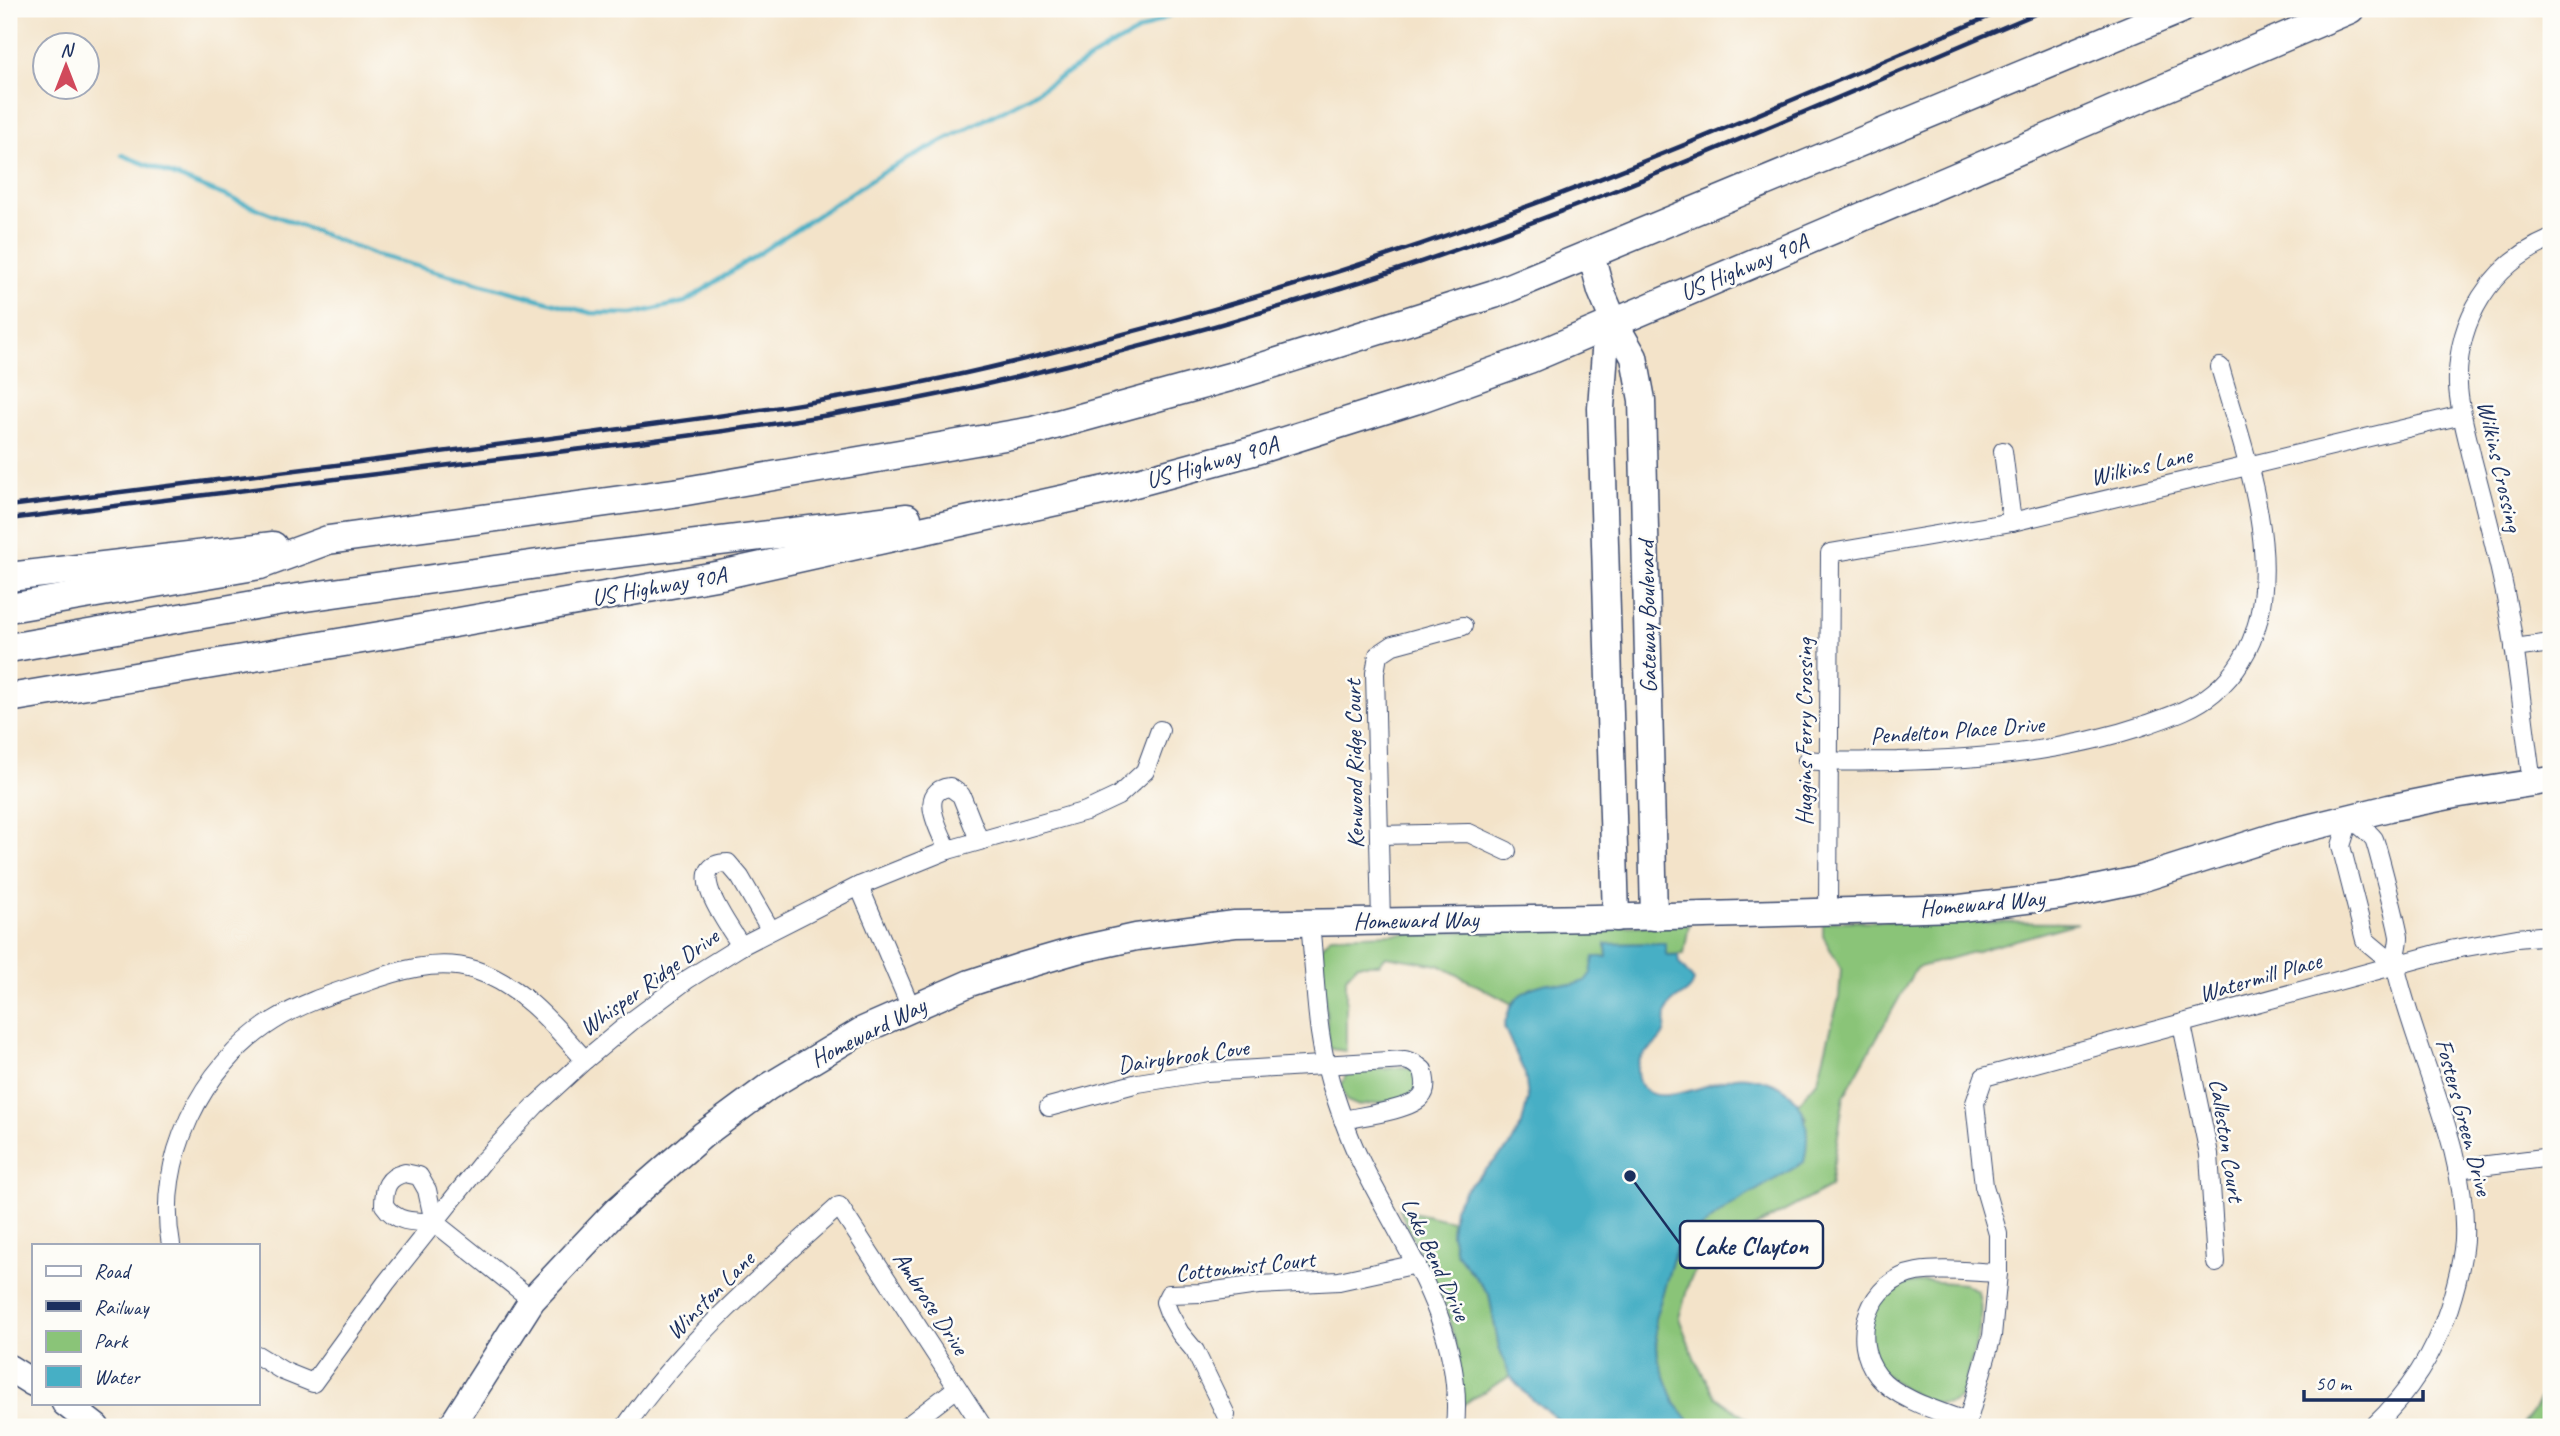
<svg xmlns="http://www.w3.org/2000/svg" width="2560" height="1436" viewBox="0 0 2560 1436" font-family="Caveat,sans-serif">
  <rect width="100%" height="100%" fill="#fdfcf7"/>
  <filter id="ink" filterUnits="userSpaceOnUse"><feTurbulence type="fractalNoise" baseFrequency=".0143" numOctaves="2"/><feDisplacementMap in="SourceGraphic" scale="14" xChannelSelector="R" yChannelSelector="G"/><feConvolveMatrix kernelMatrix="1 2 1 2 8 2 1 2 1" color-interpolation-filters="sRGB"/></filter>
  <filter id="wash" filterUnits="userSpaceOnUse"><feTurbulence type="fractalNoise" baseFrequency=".00686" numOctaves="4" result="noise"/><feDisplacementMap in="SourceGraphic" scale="28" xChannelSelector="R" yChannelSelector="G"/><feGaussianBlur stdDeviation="1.57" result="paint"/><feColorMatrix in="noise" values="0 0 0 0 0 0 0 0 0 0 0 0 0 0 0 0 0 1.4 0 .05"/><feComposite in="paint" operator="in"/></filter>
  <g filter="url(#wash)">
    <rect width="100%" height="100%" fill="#f3e3c9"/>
    <g fill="#8ac478" stroke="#527a6b" stroke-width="2">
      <path d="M 1850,921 L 2077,923 L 1916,968 L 1844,1096 L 1830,1187 L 1706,1253 L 1689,1282 L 1679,1318 L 1696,1362 L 1716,1397 L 1758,1427 L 1694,1427 L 1675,1403 L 1658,1358 L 1655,1319 L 1676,1248 L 1725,1209 L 1807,1118 L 1798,1104 L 1818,1080 L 1839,997 L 1841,969 L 1823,936 L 1823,922 Z"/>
      <path d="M 1689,924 L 1684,954 L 1666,955 L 1666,943 L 1606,944 L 1607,957 C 1600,964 1592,977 1584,982 C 1561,995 1542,969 1512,1004 L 1439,965 L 1386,956 L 1379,964 L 1358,964 L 1346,977 L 1346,1051 L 1332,1049 L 1329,1046 L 1321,948 L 1331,936 Z"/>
      <path d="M 1403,1067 L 1411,1069 L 1419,1078 L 1416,1090 L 1404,1099 L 1359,1106 L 1347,1101 L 1341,1086 L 1347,1073 Z"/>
      <path d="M 1399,1209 L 1452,1221 L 1451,1234 L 1456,1253 L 1489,1294 L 1499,1348 L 1510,1376 L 1462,1405 L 1458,1353 L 1445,1305 Z"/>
      <path d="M 1926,1281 L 1965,1284 L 1977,1290 C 1989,1318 1968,1368 1961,1397 C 1936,1419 1896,1382 1875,1367 L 1868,1321 L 1875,1306 L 1902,1284 Z"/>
      <path d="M 2551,1375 L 2551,1427 L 2521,1427 L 2533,1412 Z"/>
    </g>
    <path fill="#46afc5" stroke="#306f92" stroke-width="2" d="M 1666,943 L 1666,955 L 1678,955 L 1679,963 L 1694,981 C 1690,995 1677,995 1669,1006 C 1662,1016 1669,1028 1662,1037 C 1654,1049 1637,1054 1637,1069 C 1636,1120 1710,1082 1735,1077 C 1745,1075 1756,1078 1766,1081 C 1806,1093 1812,1125 1804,1162 L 1725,1209 L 1676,1248 L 1655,1319 L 1658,1358 L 1675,1403 L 1694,1427 L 1567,1427 L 1527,1395 L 1510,1376 L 1499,1348 L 1489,1294 L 1456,1253 L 1451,1234 L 1454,1208 L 1465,1190 L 1510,1146 L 1522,1124 L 1528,1098 L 1525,1074 L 1504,1027 L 1510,1007 L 1520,995 L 1534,987 L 1547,983 L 1572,985 L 1585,981 L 1591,973 L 1594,957 L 1607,957 L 1606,944 Z"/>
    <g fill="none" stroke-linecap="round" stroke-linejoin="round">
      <path stroke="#46afc5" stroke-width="4.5" d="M 122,155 L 375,255 L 591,313 L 633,314 L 685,302 L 883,172 L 1028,97 L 1111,46 L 1181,9"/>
    </g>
  </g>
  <g filter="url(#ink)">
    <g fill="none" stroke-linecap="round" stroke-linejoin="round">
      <defs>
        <g id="street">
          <path d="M 2003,451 L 2012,522"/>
          <path d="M 2514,648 L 2551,643"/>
          <path d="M 1807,760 C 1837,763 1867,761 1897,761 C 1982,759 2066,752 2148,724 C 2171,716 2195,708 2214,692 C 2236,674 2251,648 2258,621 C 2278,539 2242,446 2220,367"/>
          <path d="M 2532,782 C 2523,721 2518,659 2506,598 C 2497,551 2484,505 2472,458 C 2467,435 2459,410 2458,385 C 2456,320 2491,264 2551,239"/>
          <path d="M 1380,835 L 1469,833 L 1507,851"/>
          <path d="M 948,850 C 940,831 916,791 950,787 L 961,795 L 979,840"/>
          <path d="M 859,886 L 911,1008"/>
          <path d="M 1828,911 L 1830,553 L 2012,522 L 2462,415"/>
          <path d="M 1381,921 L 1375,673 L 1378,655 L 1393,645 L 1463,626"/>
          <path d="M 1310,922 C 1316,979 1315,1041 1335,1096 C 1342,1117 1350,1140 1360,1160 C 1402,1246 1465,1325 1455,1427"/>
          <path d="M 741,946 C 730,927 680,863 728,863 L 740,877 L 770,929"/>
          <path d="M 2182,1025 L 2209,1154 L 2216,1263"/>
          <path d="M 1049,1107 L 1138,1083 L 1206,1072 L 1405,1060 L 1414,1063 L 1423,1070 C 1425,1079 1428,1090 1421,1097 C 1410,1110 1361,1116 1343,1120"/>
          <path d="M 2457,1169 L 2551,1157"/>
          <path d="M 405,1173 L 419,1176 L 427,1190 L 434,1222 C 414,1222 396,1223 384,1205 C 384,1188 387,1177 405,1173 Z"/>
          <path d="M 434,1222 L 532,1300"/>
          <path d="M 171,1245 C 155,1161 201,1066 273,1021 C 300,1004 331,994 361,984 C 396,971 438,958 475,970 C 521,985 554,1025 585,1060"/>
          <path d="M 257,1355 L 283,1371 L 313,1383 L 386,1283 L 484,1160 L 535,1106 L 585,1060 L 633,1020 L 688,979 L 741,946 L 859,886 L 948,850 L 1086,811 L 1118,796 L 1145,771 L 1160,730"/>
          <path d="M 1226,1415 L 1195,1351 L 1180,1333 L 1169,1313 L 1165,1302 L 1169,1294 L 1201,1293 L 1258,1285 L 1339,1281 L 1417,1264"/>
          <path d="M 1968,1422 C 1941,1412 1896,1399 1878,1376 C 1848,1338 1870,1280 1917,1272 C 1943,1268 1972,1272 1998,1273"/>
          <path d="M 625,1427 C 683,1343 763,1274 839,1206 L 983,1427"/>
          <path d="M 906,1427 L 957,1388"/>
          <path d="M 1966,1427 L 1992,1336 L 1998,1273 L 1998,1234 L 1984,1186 L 1975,1103 L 1984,1077 L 2455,949 L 2517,938 L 2551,935"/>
          <path d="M 2373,1427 C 2409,1393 2434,1355 2449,1308 C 2456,1286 2462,1264 2464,1240 C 2468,1149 2416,1056 2396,968 C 2394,958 2399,947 2399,937 C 2398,928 2377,845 2374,839 C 2368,831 2357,824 2350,817 L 2341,846 L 2365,940 L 2395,965"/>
        </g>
        <g id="secondary">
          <path d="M 1591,254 L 1601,291 L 1614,322 L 1634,357 L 1642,400 L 1654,917"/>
          <path d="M 1614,322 L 1606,337 L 1601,408 L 1616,918"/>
          <path d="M 9,1368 L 33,1383"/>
          <path d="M 65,1403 L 96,1427"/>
          <path d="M 451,1427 L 532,1300 L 617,1210 L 703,1135 L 768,1087 L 863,1030 L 970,983 L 1022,966 L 1077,950 L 1136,937 L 1235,924 L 1594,918 L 1960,908 L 2061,896 L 2137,880 L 2279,835 L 2389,808 L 2454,795 L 2551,780"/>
        </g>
        <g id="primary">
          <path d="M 9,577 L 273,546"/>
          <path d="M 9,608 L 260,565 L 328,540 L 680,492 L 1033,431 L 1237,375 L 1494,294 L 2181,9"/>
          <path d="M 9,648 L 277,601 L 566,560 L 907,518"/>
          <path d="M 9,698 L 392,634 L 721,575 L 1120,487 L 1253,451 L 1415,400 L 1529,359 L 2350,9"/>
        </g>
      </defs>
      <use href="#street" stroke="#3b4a6e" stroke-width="20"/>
      <use href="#secondary" stroke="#3b4a6e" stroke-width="29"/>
      <use href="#primary" stroke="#3b4a6e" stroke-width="31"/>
      <use href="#street" stroke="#fff" stroke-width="18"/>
      <use href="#secondary" stroke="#fff" stroke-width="26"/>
      <use href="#primary" stroke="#fff" stroke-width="28"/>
      <g stroke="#1b2f5e" stroke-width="4.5">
        <path d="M 9,506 C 184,484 360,462 536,440 C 687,420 839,403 988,368 C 1157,328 1323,280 1487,221 C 1663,158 1835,81 2007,9"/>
        <path d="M 9,519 C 178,498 346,478 515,457 C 673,438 832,420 987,384 C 1198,336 1406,273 1606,194 C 1755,135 1901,70 2047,9"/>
      </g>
    </g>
  </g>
  <g text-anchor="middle" stroke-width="5" stroke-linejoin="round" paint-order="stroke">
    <g font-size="24" fill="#1b2f5e" stroke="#fdfcf7">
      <text transform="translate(1744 267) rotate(-23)" y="8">US Highway 90A</text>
      <text transform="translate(1212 462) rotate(-16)" y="8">US Highway 90A</text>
      <text transform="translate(2141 466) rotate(-13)" y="8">Wilkins Lane</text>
      <text transform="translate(2500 466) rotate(77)" y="8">Wilkins Crossing</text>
      <text transform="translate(659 586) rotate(-10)" y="8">US Highway 90A</text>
      <text transform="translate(1647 617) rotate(-91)" y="8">Gateway Boulevard</text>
      <text transform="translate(1957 730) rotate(-4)" y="8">Pendelton Place Drive</text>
      <text transform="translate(1804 732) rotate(-90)" y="8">Huggins Ferry Crossing</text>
      <text transform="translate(1354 764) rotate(-91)" y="8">Kenwood Ridge Court</text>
      <text transform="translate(1982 903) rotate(-5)" y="8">Homeward Way</text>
      <text transform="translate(1416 920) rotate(-1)" y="8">Homeward Way</text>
      <text transform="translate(2260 977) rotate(-16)" y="8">Watermill Place</text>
      <text transform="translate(649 982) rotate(-36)" y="8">Whisper Ridge Drive</text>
      <text transform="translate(868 1032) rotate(-27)" y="8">Homeward Way</text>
      <text transform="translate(1183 1056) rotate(-8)" y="8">Dairybrook Cove</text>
      <text transform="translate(2464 1117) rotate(75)" y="8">Fosters Green Drive</text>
      <text transform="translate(2227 1140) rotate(81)" y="8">Calleston Court</text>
      <text transform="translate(1436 1259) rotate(65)" y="8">Lake Bend Drive</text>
      <text transform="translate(1245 1266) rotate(-6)" y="8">Cottonmist Court</text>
      <text transform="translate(710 1295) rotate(-45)" y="8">Winston Lane</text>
      <text transform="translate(931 1303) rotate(57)" y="8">Ambrose Drive</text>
    </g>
  </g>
  <path fill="none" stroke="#1b2f5e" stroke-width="2.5" d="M1630 1176L1680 1244"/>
  <circle fill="#1b2f5e" stroke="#fdfcf7" stroke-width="2.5" cx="1630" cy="1176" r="7"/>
  <rect fill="#fdfcf7" stroke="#1b2f5e" stroke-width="2.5" x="1680" y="1221" width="143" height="47" rx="7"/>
  <g font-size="26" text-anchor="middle" font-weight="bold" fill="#1b2f5e">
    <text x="1751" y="1254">Lake Clayton</text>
  </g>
  <rect width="2560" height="1436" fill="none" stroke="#fdfcf7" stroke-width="35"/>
  <rect x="32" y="1244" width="228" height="161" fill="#fdfcf7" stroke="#a3aaba" stroke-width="2"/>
  <rect x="46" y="1266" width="35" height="10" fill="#ffffff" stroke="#a3aaba" stroke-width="2"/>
  <text x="94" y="1278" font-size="21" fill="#1b2f5e">Road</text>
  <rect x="46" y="1301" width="35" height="10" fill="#1b2f5e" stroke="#a3aaba" stroke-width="2"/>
  <text x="94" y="1314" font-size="21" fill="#1b2f5e">Railway</text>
  <rect x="46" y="1331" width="35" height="21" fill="#8ac478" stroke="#a3aaba" stroke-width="2"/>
  <text x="94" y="1348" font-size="21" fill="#1b2f5e">Park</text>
  <rect x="46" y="1366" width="35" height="21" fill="#46afc5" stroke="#a3aaba" stroke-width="2"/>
  <text x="94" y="1384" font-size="21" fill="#1b2f5e">Water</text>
  <g transform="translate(66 66)"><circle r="33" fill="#fdfcf7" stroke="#a3aaba" stroke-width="2"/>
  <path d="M0-5L12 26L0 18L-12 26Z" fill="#d1495b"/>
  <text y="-10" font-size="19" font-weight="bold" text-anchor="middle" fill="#1b2f5e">N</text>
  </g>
  <path d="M2304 1390v10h119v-10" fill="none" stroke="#1b2f5e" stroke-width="3.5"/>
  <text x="2315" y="1390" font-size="21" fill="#1b2f5e" stroke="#fdfcf7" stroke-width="5" paint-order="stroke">50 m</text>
</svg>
